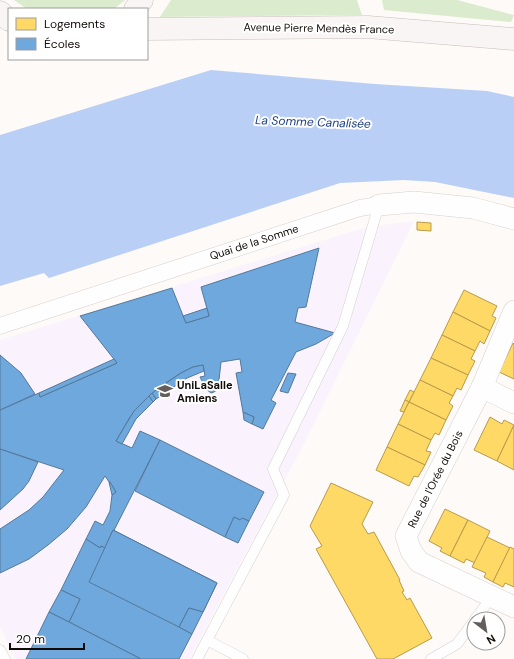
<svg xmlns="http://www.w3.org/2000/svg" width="514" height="659" viewBox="0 0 514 659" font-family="'DM Sans',sans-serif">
  <rect width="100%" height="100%" fill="#fdfaf8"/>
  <path fill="#faf2fc" d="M 414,221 L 305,442 L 189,659 L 16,659 L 0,627 L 0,340 L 367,227 Z"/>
  <g fill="#dbebcd">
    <path d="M 14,0 L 125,0 L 114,9 L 27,9 Z"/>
    <path d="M 171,0 L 357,0 L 362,15 L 160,17 Z"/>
    <path d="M 382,0 L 457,0 L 514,15 L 511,22 L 384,10 Z"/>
  </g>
  <path fill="#bacff5" d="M 211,70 L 375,84 L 487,91 L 514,97 L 514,198 L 435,182 L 404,180 L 340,183 L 49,278 L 44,273 L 0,286 L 0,135 Z"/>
  <g fill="#ffd966" stroke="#b89b4a">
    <path d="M 417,222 L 431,223 L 431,231 L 417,230 Z"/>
    <path d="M 464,290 L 497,306 L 492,316 L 496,318 L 490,331 L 453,312 Z"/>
    <path d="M 453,312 L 490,331 L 484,344 L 480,341 L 475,351 L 442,335 Z"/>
    <path d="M 442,335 L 475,351 L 471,359 L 475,361 L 468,375 L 431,358 Z"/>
    <path d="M 513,343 L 514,344 L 514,379 L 499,372 Z"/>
    <path d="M 431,358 L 468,375 L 461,390 L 457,388 L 453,396 L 420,380 Z"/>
    <path d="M 420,380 L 453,396 L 449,403 L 453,406 L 446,420 L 409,402 Z"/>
    <path d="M 410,390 L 414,392 L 409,402 L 405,400 Z"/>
    <path d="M 405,400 L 409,402 L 404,412 L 400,411 Z"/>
    <path d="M 409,402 L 446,420 L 439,435 L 435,433 L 431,440 L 398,424 Z"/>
    <path d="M 490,417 L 502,424 L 504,420 L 514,425 L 497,461 L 474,450 Z"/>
    <path d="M 398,424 L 431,440 L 426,451 L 431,452 L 425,465 L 387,447 Z"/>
    <path d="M 514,425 L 514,470 L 497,461 Z"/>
    <path d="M 387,447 L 425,465 L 418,477 L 414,476 L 409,486 L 376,470 Z"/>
    <path d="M 331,483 L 373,502 L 362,524 L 368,534 L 374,532 L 400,580 L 399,580 L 404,591 L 402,592 L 407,600 L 410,598 L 432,638 L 393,659 L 377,659 L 316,549 L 322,546 L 310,526 Z"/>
    <path d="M 445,509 L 468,520 L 450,556 L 440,551 L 442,548 L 429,541 Z"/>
    <path d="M 468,520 L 490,531 L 475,563 L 466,559 L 464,563 L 450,556 Z"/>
    <path d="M 487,537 L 510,548 L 493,582 L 484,577 L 486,573 L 472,567 Z"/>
    <path d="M 510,547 L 514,549 L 514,587 L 505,583 L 503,587 L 493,582 Z"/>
  </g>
  <g fill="#6fa8dc" stroke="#53799c">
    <path d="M 319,248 L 306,307 L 298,308 L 295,322 L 335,333 L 316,344 L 296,352 L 271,400 L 276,403 L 263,429 L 252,424 L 254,417 L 243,412 L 236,373 L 242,372 L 240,359 L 221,362 L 218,389 L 214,392 L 211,393 L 206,389 L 200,377 L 205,376 L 203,365 L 193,367 L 181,373 L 161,386 L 144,401 L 130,417 L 116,441 L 132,448 L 140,431 L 160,440 L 105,548 L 101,546 L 100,548 L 86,539 L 95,521 L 103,525 L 110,511 L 112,495 L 116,492 L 105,476 L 86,507 L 67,529 L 48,545 L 29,559 L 0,573 L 0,529 L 29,510 L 43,497 L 64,470 L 0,449 L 0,410 L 39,393 L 40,397 L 117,363 L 80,316 L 172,288 L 186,323 L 209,316 L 201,287 Z"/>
    <path d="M 207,308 L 209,316 L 186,323 L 183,316 Z"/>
    <path d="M 0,355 L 21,373 L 35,394 L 0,410 Z"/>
    <path d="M 114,359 L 117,363 L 40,397 L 39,393 Z"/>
    <path d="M 203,365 L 204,371 L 187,378 L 156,399 L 152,393 L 181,373 L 193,367 Z"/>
    <path d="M 288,373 L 296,374 L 288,393 L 280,391 Z"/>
    <path d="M 152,393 L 156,399 L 153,402 L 149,396 Z"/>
    <path d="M 149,396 L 153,402 L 136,419 L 122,444 L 116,441 L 134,411 Z"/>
    <path d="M 243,412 L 254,417 L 252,424 L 244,420 Z"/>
    <path d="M 160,440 L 264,492 L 249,521 L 242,518 L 240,520 L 234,517 L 225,537 L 135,491 Z"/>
    <path d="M 0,449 L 38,462 L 29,481 L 23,489 L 0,510 Z"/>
    <path d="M 110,482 L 116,492 L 112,495 L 109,482 Z"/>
    <path d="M 234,517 L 240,520 L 242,518 L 249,521 L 238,543 L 225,537 Z"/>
    <path d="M 113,530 L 217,583 L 203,612 L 189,608 L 179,627 L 192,634 L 179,659 L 141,659 L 69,622 L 80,599 L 61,590 L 86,539 L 100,548 L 101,546 L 105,548 Z"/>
    <path d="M 113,530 L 217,583 L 203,612 L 189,608 L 179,627 L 89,582 Z"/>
    <path d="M 61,590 L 80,599 L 69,622 L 49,612 Z"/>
    <path d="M 189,608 L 203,612 L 192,634 L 179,627 Z"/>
    <path d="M 49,612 L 69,622 L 141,659 L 26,659 Z"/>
  </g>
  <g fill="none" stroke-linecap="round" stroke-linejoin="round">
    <defs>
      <g id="service">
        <path d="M 475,619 L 492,597"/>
        <path d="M 207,640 L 243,659"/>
        <path d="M 0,650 L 5,659"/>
        <path d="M 197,659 L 284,495 L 273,469 L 343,326 L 379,205"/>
        <path d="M 431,659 L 457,644 L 474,621"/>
      </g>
      <path id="pedestrian" d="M 0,326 L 360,208 L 379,205"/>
      <g id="minor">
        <path d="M 379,205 L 414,202 L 473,208 L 514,219"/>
        <path d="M 514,311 L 482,387 L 406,536 L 411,551 L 419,562 L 514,607"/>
        <path d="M 482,387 L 514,403"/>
      </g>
      <g id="primary">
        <path d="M 135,9 L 142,0"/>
        <path d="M 0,12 L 9,20"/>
        <path d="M 147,29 L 368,27 L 514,39"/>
      </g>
    </defs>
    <use href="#service" stroke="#d5d0cd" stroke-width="11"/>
    <use href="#pedestrian" stroke="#d5d0cd" stroke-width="17"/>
    <use href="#minor" stroke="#d5d0cd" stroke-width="22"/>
    <use href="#primary" stroke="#c7bebd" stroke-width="23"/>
    <use href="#service" stroke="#fffefe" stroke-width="10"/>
    <use href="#pedestrian" stroke="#fffefe" stroke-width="16"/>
    <use href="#minor" stroke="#fffefe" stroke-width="21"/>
    <use href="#primary" stroke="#faf5f5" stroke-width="22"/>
  </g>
  <defs>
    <symbol id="university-bare" viewBox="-9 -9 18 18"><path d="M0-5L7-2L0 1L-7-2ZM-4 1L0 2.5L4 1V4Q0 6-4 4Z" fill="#645e5b" stroke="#fff" stroke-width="2.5" paint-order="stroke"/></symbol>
  </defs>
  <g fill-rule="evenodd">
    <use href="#university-bare" x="154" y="380" width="22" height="22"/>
  </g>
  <g text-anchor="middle" stroke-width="4" stroke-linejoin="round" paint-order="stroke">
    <g font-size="11" fill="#110a07" stroke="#fff">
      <text transform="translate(319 28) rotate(1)" y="4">Avenue Pierre Mendès France</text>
      <text transform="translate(254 242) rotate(-18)" y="4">Quai de la Somme</text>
      <text transform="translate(435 479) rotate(-63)" y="4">Rue de l'Orée du Bois</text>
    </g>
    <g font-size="11" font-weight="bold" fill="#110a07" stroke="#fff" text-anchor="start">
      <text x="177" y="389">UniLaSalle<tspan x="177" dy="13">Amiens</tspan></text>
    </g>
    <g font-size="12" font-style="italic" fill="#1d3f80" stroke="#fff">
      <text transform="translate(313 122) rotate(2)" y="4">La Somme Canalisée</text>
    </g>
  </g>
  <rect x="8" y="8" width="140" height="52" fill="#ffffff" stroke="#a09d9c"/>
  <rect x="16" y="18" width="20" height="12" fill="#ffd966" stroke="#a09d9c"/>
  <text x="44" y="28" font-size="12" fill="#110a07">Logements</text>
  <rect x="16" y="38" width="20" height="12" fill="#6fa8dc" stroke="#a09d9c"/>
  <text x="44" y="48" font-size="12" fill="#110a07">Écoles</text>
  <g transform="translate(486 631) rotate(149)"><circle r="19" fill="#ffffff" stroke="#a09d9c"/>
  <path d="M0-3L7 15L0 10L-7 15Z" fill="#645e5b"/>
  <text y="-6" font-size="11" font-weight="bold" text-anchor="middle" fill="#110a07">N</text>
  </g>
  <path d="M10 643v6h74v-6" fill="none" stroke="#110a07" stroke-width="2"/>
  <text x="16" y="643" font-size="12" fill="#110a07" stroke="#ffffff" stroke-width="3" paint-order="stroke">20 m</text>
</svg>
